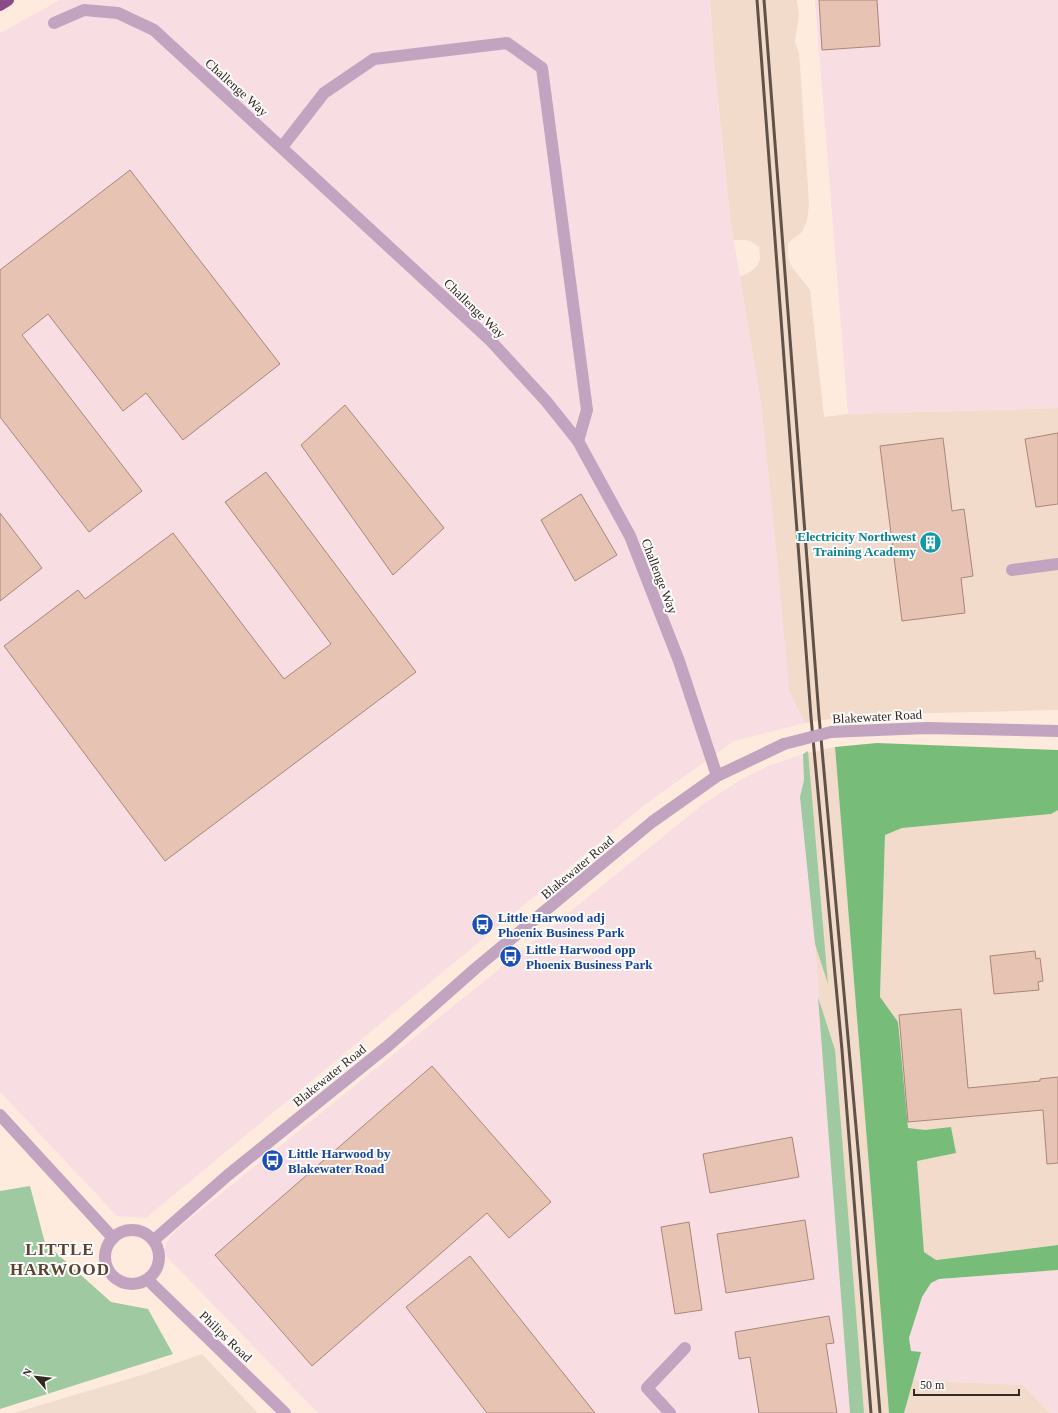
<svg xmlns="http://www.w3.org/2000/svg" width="1058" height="1413" viewBox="0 0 1058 1413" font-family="'Times New Roman',serif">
  <rect width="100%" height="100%" fill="#ffebde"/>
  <g fill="#f2dbcb">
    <path d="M 710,0 L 797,0 L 799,15 L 795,42 L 799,53 L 800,65 L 809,204 L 807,221 L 802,232 L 788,243 L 788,258 L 792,267 L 810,290 L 824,417 L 848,414 L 1058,408 L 1058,710 L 856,715 L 805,723 L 789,691 L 761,403 L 739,277 L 750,272 L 757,266 L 760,259 L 759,247 L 750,241 L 744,240 L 733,240 L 730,217 L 714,62 Z"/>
    <path d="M 835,747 L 889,1413 L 850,1413 L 815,944 L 800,797 L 804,780 L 803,754 Z"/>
    <path d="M 1058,810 L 1058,1245 L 935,1260 L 924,1252 L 917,1161 L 955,1153 L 954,1141 L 909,1145 L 880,997 L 885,835 L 902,828 L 1051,814 Z"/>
    <path d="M 913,1380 L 1023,1385 L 1050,1413 L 904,1413 Z"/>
  </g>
  <g fill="#f8dee3">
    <path d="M 60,0 L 710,0 L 714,62 L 730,217 L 761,403 L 776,546 L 789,691 L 805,723 L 734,741 L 642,807 L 146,1218 L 117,1216 L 0,1092 L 0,33 Z"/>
    <path d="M 815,0 L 1058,0 L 1058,408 L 848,414 Z"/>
    <path d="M 803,754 L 804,780 L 800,797 L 815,944 L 850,1413 L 318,1413 L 165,1255 L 165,1247 L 170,1237 L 176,1230 L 702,805 L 740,780 L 768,766 Z"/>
    <path d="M 1058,1270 L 1058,1413 L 1050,1413 L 1023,1385 L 913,1380 L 921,1352 L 911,1351 L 909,1339 L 922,1297 L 931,1283 L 939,1279 Z"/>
  </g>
  <path fill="#f1ddce" d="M 202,1354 L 258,1413 L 14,1413 L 145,1374 Z"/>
  <g fill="#9fc9a0">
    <path d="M 808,751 L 828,984 L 815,944 L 800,797 L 804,780 L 803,754 Z"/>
    <path d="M 818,997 L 835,1050 L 864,1413 L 850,1413 Z"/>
    <path d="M 30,1186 L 45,1243 L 111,1302 L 148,1309 L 173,1354 L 0,1409 L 0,1191 Z"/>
  </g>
  <path fill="#78bc7a" d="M 877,743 L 1058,750 L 1058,810 L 1051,814 L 902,828 L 885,835 L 880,997 L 898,1022 L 908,1128 L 925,1130 L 951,1127 L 956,1153 L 917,1161 L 924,1252 L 936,1260 L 1058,1245 L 1058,1270 L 939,1279 L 931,1283 L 922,1297 L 909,1338 L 911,1351 L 921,1352 L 904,1413 L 889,1413 L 835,747 Z"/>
  <g fill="#e7c3b4" stroke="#a88678">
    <path d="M 819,0 L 877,0 L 880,46 L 822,50 Z"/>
    <path d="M 130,170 L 280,364 L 183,440 L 146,393 L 123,411 L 48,314 L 22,335 L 142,491 L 89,532 L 0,417 L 0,270 Z"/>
    <path d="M 345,405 L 444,528 L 393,575 L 301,445 Z"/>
    <path d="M 1058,433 L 1058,504 L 1036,507 L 1025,439 Z"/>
    <path d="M 943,438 L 952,511 L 964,509 L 973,576 L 961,578 L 965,613 L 902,621 L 880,446 Z"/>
    <path d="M 266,472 L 416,672 L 165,861 L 4,646 L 78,590 L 85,599 L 173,533 L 284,679 L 331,644 L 225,502 Z"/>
    <path d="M 581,494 L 617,555 L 575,581 L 541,520 Z"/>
    <path d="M 0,513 L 42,568 L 0,601 Z"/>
    <path d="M 1035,951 L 1036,959 L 1040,958 L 1043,981 L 1038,982 L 1039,990 L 994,994 L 990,956 Z"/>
    <path d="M 961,1009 L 968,1088 L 1040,1081 L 1040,1079 L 1058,1077 L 1058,1163 L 1047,1164 L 1043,1110 L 908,1122 L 899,1015 Z"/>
    <path d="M 432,1066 L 551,1202 L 509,1238 L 487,1213 L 312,1366 L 215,1255 Z"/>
    <path d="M 792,1137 L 799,1177 L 710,1193 L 703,1154 Z"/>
    <path d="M 805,1220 L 814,1279 L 726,1293 L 717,1234 Z"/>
    <path d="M 689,1222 L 702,1310 L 675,1314 L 661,1227 Z"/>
    <path d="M 470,1256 L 595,1413 L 487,1413 L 406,1307 Z"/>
    <path d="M 829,1316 L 834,1343 L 826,1344 L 837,1413 L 759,1413 L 750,1357 L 739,1359 L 735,1332 Z"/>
  </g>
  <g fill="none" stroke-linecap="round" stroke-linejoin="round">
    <g stroke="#c2a4c1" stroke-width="12">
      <path d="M 54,23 L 84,10 L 118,13 L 154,30 L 490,340 L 546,401 L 578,441 L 630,536 L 679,661 L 717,776"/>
      <path d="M 282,147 L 324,93 L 374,59 L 507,43 L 542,68 L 587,410 L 578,441"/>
      <path d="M 1012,570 L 1058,564"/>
      <path d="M 853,731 L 927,728 L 1058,731"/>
      <path d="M 0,1115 L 113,1238"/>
      <circle cx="132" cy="1257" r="27"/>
      <path d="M 154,1240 L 228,1175 L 389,1045 L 476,968 L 652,822 L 717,776 L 784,744"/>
      <path d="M 148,1280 L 285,1413"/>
      <path d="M 670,1413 L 647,1388 L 685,1348"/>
    </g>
    <path stroke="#894c89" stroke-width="12" d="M 0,5 L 8,0"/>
    <g stroke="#605249" stroke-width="3">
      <path d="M 757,0 L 811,717 L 842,1050 L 871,1413"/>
      <path d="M 764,0 L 819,716 L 859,1160 L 880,1413"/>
    </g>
    <path stroke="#c2a4c1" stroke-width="12" d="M 784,744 L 831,732 L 853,731"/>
  </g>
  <defs>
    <symbol id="building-disc" viewBox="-11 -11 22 22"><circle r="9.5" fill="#0f9aa8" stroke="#fcfcfc"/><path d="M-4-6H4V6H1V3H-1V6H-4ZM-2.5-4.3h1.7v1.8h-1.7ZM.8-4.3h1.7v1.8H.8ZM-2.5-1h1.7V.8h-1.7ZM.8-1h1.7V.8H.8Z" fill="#fff"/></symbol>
    <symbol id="bus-disc" viewBox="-11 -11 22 22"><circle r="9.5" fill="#1a4fb4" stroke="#fcfcfc"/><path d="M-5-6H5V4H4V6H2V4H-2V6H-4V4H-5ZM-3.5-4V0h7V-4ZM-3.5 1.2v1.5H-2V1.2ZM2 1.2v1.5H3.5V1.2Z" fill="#fff"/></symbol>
  </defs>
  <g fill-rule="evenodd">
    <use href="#building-disc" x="918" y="530" width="25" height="25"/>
    <use href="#bus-disc" x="470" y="912" width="25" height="25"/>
    <use href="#bus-disc" x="498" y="944" width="25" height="25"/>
    <use href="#bus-disc" x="260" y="1148" width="25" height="25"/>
  </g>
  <g text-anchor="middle" stroke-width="4" stroke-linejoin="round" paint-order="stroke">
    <g font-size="13" fill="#33271f" stroke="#fcfcfc">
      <text transform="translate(237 87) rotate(42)" y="5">Challenge Way</text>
      <text transform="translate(475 308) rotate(44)" y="5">Challenge Way</text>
      <text transform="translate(660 576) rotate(69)" y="5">Challenge Way</text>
      <text transform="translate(877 716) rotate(-3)" y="5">Blakewater Road</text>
      <text transform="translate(577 867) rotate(-40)" y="5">Blakewater Road</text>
      <text transform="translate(329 1075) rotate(-39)" y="5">Blakewater Road</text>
      <text transform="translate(226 1336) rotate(44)" y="5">Philips Road</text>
    </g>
    <g font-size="13" font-weight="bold" fill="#0d838f" stroke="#fcfcfc" text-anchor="end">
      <text x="916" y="541">Electricity Northwest<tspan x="916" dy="15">Training Academy</tspan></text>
    </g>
    <g font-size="13" font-weight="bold" fill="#164399" stroke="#fcfcfc" text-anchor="start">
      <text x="498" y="922">Little Harwood adj<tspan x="498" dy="15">Phoenix Business Park</tspan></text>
      <text x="526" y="954">Little Harwood opp<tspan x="526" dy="15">Phoenix Business Park</tspan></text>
      <text x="288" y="1158">Little Harwood by<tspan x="288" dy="15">Blakewater Road</tspan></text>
    </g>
    <g font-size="17" font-weight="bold" letter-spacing="1" fill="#5c4330" stroke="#fcfcfc">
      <text x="60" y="1255">LITTLE<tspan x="60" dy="20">HARWOOD</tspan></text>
    </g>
  </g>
  <g transform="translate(36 1377) rotate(298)" stroke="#fcfcfc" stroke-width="3" paint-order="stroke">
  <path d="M0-3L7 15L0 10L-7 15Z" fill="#33271f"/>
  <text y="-6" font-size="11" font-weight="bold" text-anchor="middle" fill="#33271f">N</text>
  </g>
  <path d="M914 1389v6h105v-6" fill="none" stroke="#33271f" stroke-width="2"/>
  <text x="920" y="1389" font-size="12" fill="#33271f" stroke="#fcfcfc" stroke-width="3" paint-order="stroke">50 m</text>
</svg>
